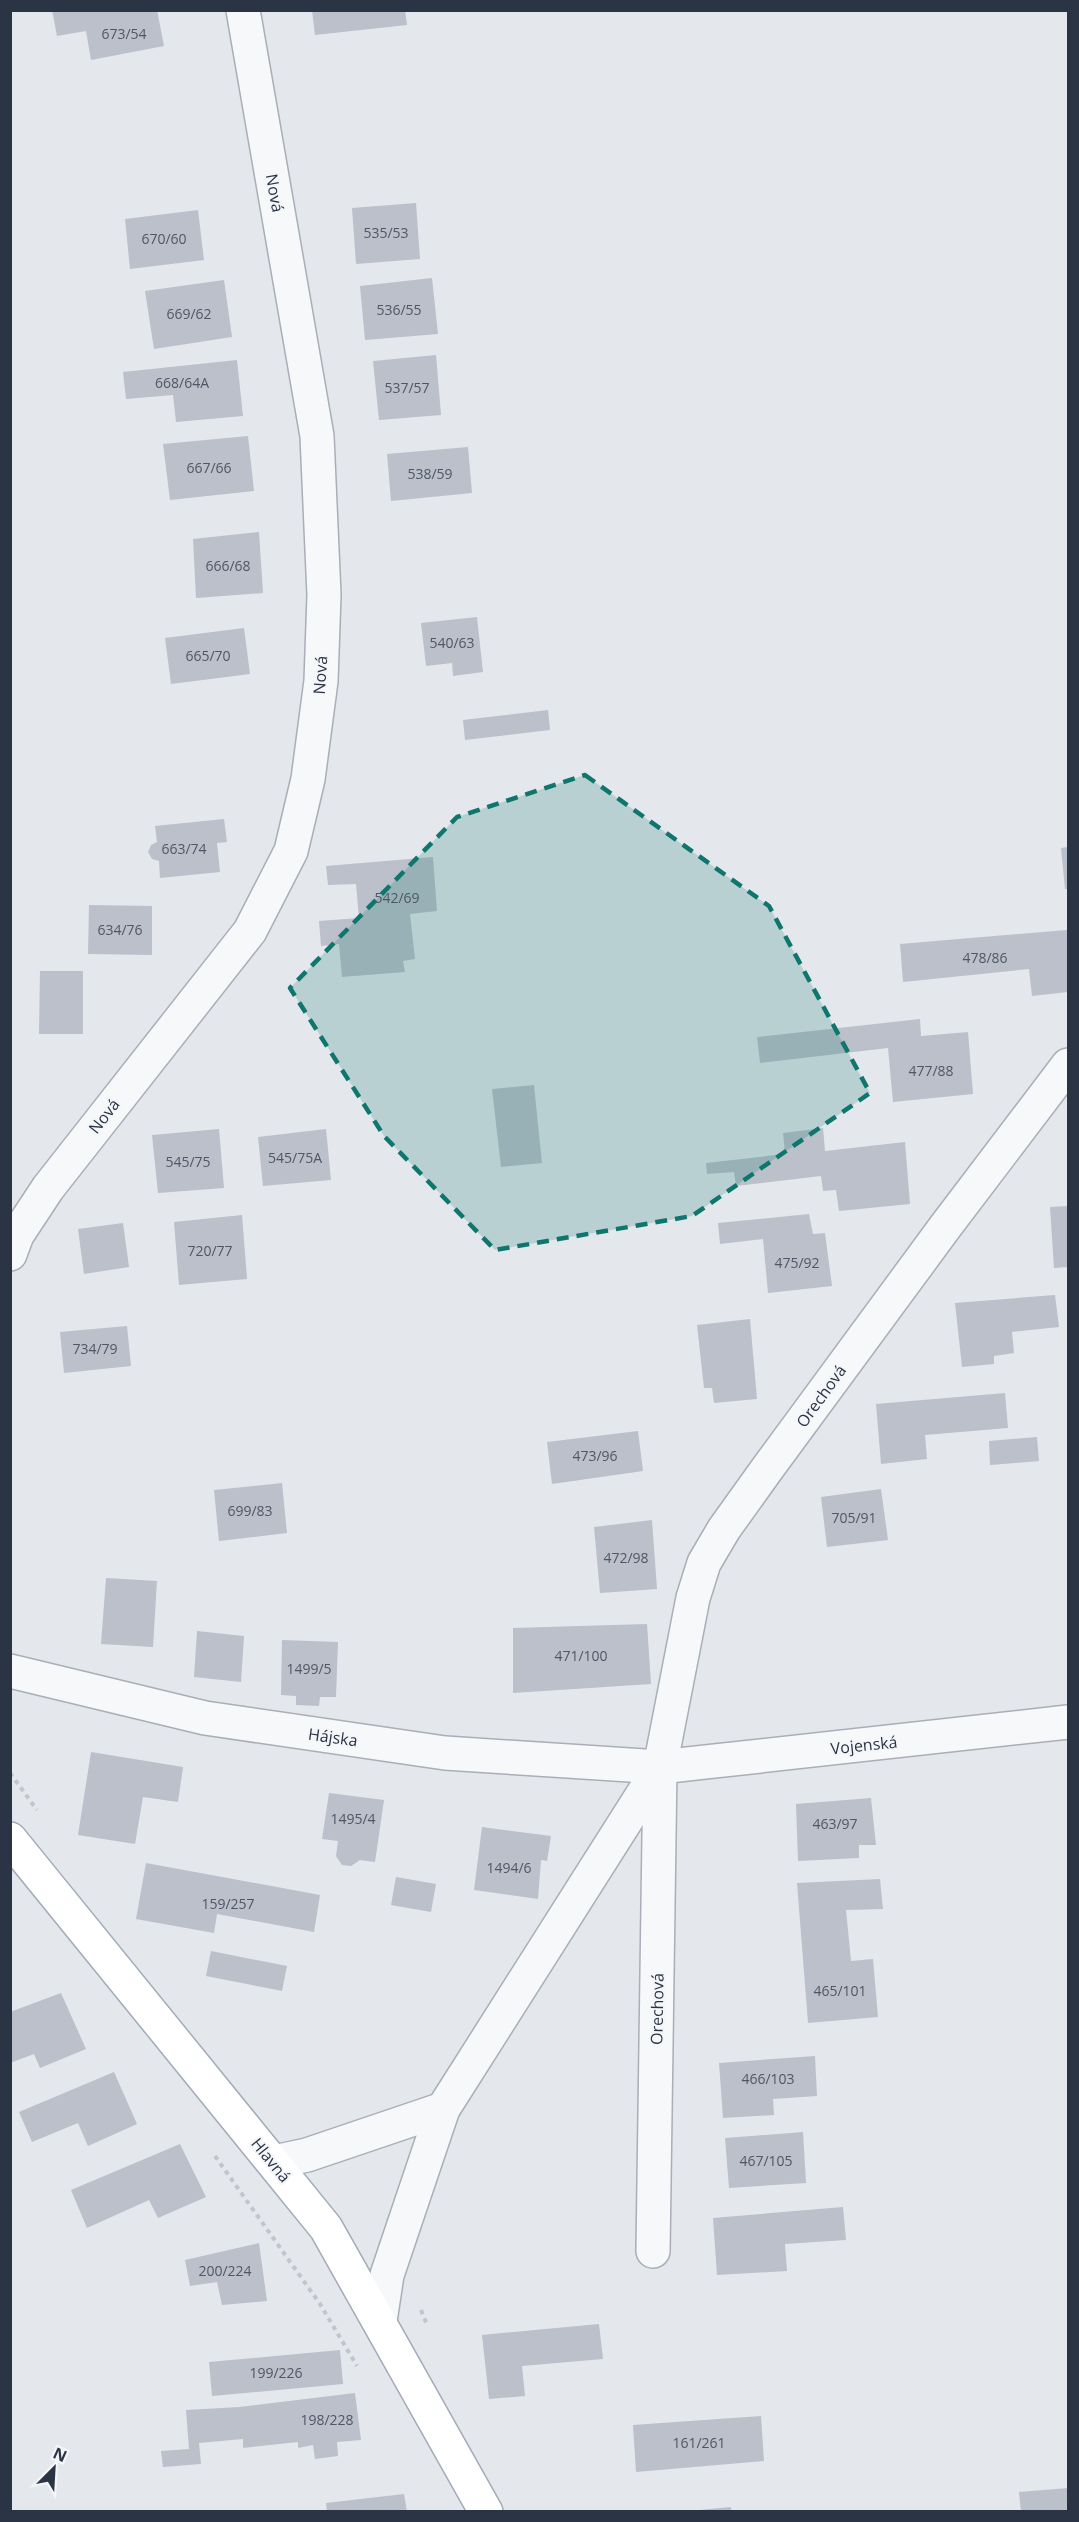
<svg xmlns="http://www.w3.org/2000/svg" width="1079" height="2522" viewBox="0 0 1079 2522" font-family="'Open Sans',sans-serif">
  <rect width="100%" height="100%" fill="#e4e7ec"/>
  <g fill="#bbc0ca">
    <path d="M 52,10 L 157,10 L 164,46 L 91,60 L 86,31 L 57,36 Z"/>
    <path d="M 312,10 L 405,10 L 407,25 L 315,35 Z"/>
    <path d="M 416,203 L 420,259 L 356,264 L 352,208 Z"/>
    <path d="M 198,210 L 204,260 L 130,269 L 125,219 Z"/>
    <path d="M 432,278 L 438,334 L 365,340 L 360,286 Z"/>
    <path d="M 224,280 L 232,337 L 154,349 L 145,291 Z"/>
    <path d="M 436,355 L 441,415 L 379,420 L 373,361 Z"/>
    <path d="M 237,360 L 243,416 L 176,422 L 173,395 L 126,399 L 123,372 Z"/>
    <path d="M 248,436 L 254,491 L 170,500 L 163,444 Z"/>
    <path d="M 468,447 L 472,493 L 391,501 L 387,454 Z"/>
    <path d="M 259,532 L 263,593 L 196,598 L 193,539 Z"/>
    <path d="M 477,617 L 483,672 L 453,676 L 452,663 L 426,666 L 421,623 Z"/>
    <path d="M 244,628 L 250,674 L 171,684 L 165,638 Z"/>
    <path d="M 548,710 L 550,730 L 465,740 L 463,720 Z"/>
    <path d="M 224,819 L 227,842 L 217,843 L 220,872 L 160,878 L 159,861 L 152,859 L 148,852 L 151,845 L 157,842 L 155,826 Z"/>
    <path d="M 1068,847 L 1068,889 L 1065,889 L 1061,848 Z"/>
    <path d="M 433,857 L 437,911 L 410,914 L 415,959 L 403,961 L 405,972 L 342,977 L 339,944 L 321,946 L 319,921 L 359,918 L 356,884 L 328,885 L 326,866 Z"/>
    <path d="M 89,905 L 152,906 L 152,955 L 88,954 Z"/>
    <path d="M 1067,930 L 1068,992 L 1032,996 L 1029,969 L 903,982 L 900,944 Z"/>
    <path d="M 40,971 L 83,971 L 83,1034 L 39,1034 Z"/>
    <path d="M 920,1019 L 921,1036 L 968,1032 L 973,1094 L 893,1102 L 888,1048 L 760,1063 L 757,1037 Z"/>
    <path d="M 534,1085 L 542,1163 L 501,1167 L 492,1089 Z"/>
    <path d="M 823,1128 L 825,1151 L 905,1142 L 910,1204 L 839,1211 L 836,1190 L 823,1191 L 821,1176 L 736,1186 L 734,1172 L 707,1174 L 706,1163 L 785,1154 L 783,1133 Z"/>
    <path d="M 219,1129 L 224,1188 L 158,1193 L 152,1135 Z"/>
    <path d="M 326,1129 L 331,1180 L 263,1186 L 258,1137 Z"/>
    <path d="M 1068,1206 L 1068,1267 L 1054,1268 L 1050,1207 Z"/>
    <path d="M 809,1214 L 813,1234 L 825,1233 L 832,1286 L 768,1293 L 763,1239 L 720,1244 L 718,1223 Z"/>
    <path d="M 242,1215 L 247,1279 L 179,1285 L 174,1222 Z"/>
    <path d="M 123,1223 L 129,1267 L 84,1274 L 78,1229 Z"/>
    <path d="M 1055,1295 L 1059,1327 L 1012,1332 L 1014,1353 L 994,1356 L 994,1364 L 962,1367 L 955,1303 Z"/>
    <path d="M 750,1319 L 757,1399 L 714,1403 L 712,1388 L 704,1388 L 697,1325 Z"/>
    <path d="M 127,1326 L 131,1366 L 64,1373 L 60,1332 Z"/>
    <path d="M 1005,1393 L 1008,1428 L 925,1435 L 927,1459 L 881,1464 L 876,1404 Z"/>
    <path d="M 638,1431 L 643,1471 L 552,1484 L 547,1442 Z"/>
    <path d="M 1037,1437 L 1039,1461 L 990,1465 L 989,1441 Z"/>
    <path d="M 282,1483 L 287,1533 L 219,1541 L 214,1490 Z"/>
    <path d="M 881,1489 L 888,1540 L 827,1547 L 821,1497 Z"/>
    <path d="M 652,1520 L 657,1589 L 600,1593 L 594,1527 Z"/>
    <path d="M 106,1578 L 157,1581 L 153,1647 L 101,1644 Z"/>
    <path d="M 647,1624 L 651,1684 L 513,1693 L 513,1628 Z"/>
    <path d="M 197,1631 L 244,1636 L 241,1682 L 194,1677 Z"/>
    <path d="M 282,1640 L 338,1642 L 336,1697 L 320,1697 L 319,1706 L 296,1705 L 296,1696 L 281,1695 Z"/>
    <path d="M 91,1752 L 183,1767 L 178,1802 L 143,1797 L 135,1844 L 78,1835 Z"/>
    <path d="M 329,1793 L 384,1800 L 375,1862 L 360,1860 L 351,1866 L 342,1865 L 336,1856 L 338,1841 L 322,1839 Z"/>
    <path d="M 871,1798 L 876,1845 L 859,1845 L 859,1858 L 798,1861 L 796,1804 Z"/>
    <path d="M 482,1827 L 551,1836 L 547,1861 L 541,1860 L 538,1899 L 474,1890 Z"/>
    <path d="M 146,1863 L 320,1895 L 314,1932 L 217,1914 L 214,1933 L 136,1919 Z"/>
    <path d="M 396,1877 L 436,1884 L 431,1912 L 391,1905 Z"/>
    <path d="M 880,1879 L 883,1909 L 846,1910 L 851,1961 L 873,1959 L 878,2017 L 808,2023 L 797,1883 Z"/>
    <path d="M 211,1951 L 287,1966 L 282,1991 L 206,1976 Z"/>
    <path d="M 61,1993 L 86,2049 L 40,2068 L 34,2054 L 10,2063 L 10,2012 Z"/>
    <path d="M 815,2056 L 817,2096 L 773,2099 L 774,2115 L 723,2118 L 719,2063 Z"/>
    <path d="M 114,2072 L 137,2124 L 88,2146 L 78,2123 L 32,2142 L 19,2112 Z"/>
    <path d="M 803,2132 L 806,2183 L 729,2188 L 725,2138 Z"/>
    <path d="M 180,2144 L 206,2197 L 158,2218 L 149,2200 L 87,2228 L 71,2190 Z"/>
    <path d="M 843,2207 L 846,2240 L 785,2244 L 787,2271 L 717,2275 L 713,2218 Z"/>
    <path d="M 259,2243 L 267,2301 L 222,2305 L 217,2282 L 190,2286 L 185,2260 Z"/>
    <path d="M 599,2324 L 603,2359 L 522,2366 L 525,2396 L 489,2399 L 482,2335 Z"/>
    <path d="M 340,2350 L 343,2384 L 212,2396 L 209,2362 Z"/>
    <path d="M 355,2393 L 361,2440 L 337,2442 L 338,2456 L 315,2459 L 313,2445 L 298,2448 L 298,2442 L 243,2448 L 243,2439 L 199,2443 L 201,2464 L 163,2467 L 161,2451 L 189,2449 L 186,2410 L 239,2407 Z"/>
    <path d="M 761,2416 L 764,2461 L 636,2472 L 633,2425 Z"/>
    <path d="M 1068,2488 L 1068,2512 L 1021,2512 L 1019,2492 Z"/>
    <path d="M 404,2494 L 407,2512 L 327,2512 L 326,2503 Z"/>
    <path d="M 731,2507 L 731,2512 L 699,2512 L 699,2510 Z"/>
  </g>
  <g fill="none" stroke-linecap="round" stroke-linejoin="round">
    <defs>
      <g id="minor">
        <path d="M 10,1254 L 17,1235 L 48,1188 L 250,931 L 291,851 L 308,779 L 321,681 L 324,595 L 317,436 L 243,10"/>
        <path d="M 10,1671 L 205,1718 L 445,1753 L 660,1767 L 1068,1722"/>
        <path d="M 274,2162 L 307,2155 L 443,2109"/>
        <path d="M 653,2251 L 660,1767 L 693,1598 L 704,1563 L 724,1529 L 767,1469 L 945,1227 L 1068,1065"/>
        <path d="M 380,2321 L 387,2275 L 443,2109 L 660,1767"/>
      </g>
      <path id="major" d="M 10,1839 L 326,2228 L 486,2512"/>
    </defs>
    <use href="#minor" stroke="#a9aeb7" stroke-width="36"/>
    <use href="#major" stroke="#a3abb8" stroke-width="36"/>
    <g stroke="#c2c5cb" stroke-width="4" stroke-dasharray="4.5 4.5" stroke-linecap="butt">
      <path d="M 10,1773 L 37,1810"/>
      <path d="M 215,2156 L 320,2304 L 357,2366"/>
      <path d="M 421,2310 L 427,2325"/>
    </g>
    <use href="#minor" stroke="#f7f8fa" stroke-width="33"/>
    <use href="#major" stroke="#fff" stroke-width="33"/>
  </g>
  <path fill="#0f766e" fill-opacity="0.2" stroke="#0f766e" stroke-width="4.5" stroke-dasharray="12 8" stroke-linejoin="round" d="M 585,775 L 769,906 L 870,1093 L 692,1216 L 495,1250 L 384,1136 L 290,988 L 457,817 Z"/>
  <g text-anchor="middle" stroke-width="4.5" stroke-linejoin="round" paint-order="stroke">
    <g font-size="14" fill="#4f5766">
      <text x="124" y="39">673/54</text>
      <text x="386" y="238">535/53</text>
      <text x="164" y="244">670/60</text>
      <text x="399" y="315">536/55</text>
      <text x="189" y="319">669/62</text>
      <text x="182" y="388">668/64A</text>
      <text x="407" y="393">537/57</text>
      <text x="209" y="473">667/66</text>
      <text x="430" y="479">538/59</text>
      <text x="228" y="571">666/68</text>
      <text x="452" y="648">540/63</text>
      <text x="208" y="661">665/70</text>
      <text x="184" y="854">663/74</text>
      <text x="397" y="903">542/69</text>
      <text x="120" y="935">634/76</text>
      <text x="985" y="963">478/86</text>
      <text x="931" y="1076">477/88</text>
      <text x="295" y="1163">545/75A</text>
      <text x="188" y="1167">545/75</text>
      <text x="210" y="1256">720/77</text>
      <text x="797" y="1268">475/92</text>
      <text x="95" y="1354">734/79</text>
      <text x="595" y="1461">473/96</text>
      <text x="250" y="1516">699/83</text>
      <text x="854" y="1523">705/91</text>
      <text x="626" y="1563">472/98</text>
      <text x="581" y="1661">471/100</text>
      <text x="309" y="1674">1499/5</text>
      <text x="353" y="1824">1495/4</text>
      <text x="835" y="1829">463/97</text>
      <text x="509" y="1873">1494/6</text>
      <text x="228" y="1909">159/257</text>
      <text x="840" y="1996">465/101</text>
      <text x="768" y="2084">466/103</text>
      <text x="766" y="2166">467/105</text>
      <text x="225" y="2276">200/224</text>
      <text x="276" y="2378">199/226</text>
      <text x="327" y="2425">198/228</text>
      <text x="699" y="2448">161/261</text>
    </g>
    <g font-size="16" fill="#2b3445" stroke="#f4f6f9">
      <text transform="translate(275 193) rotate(80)" y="6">Nová</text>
      <text transform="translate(320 675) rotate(-86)" y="6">Nová</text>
      <text transform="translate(104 1116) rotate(-52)" y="6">Nová</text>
      <text transform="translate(821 1396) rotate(-54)" y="6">Orechová</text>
      <text transform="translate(333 1737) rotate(8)" y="6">Hájska</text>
      <text transform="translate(864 1745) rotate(-6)" y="6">Vojenská</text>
      <text transform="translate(657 2009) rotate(-89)" y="6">Orechová</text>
      <text transform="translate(271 2160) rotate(51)" y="6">Hlavná</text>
    </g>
  </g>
  <rect width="1079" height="2522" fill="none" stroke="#2b3445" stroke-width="24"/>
  <g transform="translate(54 2468) rotate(24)" stroke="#f4f6f9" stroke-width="4.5" paint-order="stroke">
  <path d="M0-4.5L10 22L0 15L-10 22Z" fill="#2b3445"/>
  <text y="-9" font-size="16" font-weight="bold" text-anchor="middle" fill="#2b3445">N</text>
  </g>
</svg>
